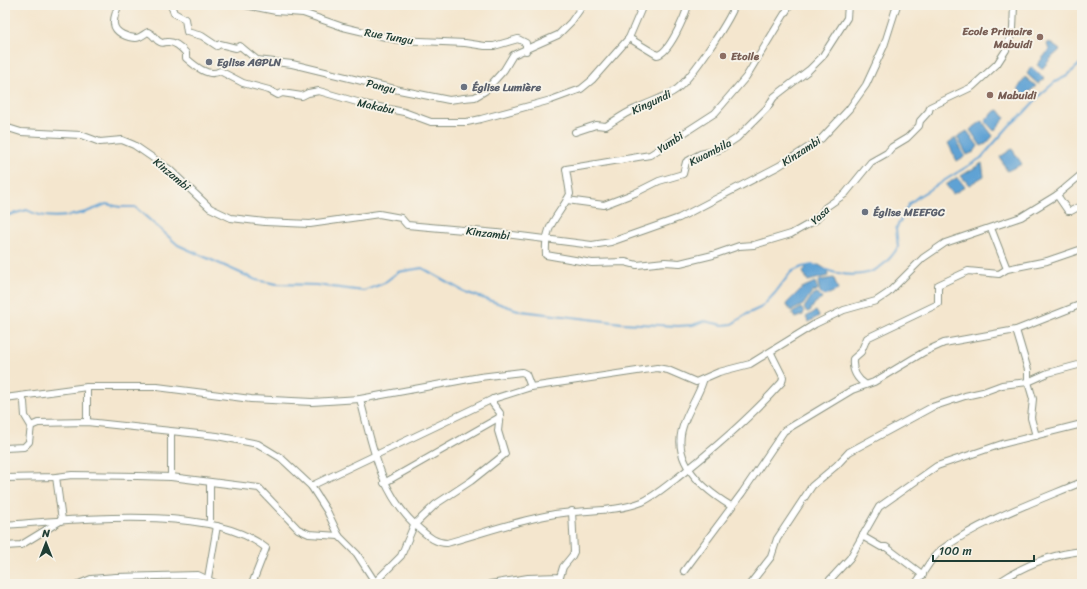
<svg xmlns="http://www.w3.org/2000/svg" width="1087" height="589" viewBox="0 0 1087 589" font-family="Sriracha,sans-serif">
  <rect width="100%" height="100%" fill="#f7f3e8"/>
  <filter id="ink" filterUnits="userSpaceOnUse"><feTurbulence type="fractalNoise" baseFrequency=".025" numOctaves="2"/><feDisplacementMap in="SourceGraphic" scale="8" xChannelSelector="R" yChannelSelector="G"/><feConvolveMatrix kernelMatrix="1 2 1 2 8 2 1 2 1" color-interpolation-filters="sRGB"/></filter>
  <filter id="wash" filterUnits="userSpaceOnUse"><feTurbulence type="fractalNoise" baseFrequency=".012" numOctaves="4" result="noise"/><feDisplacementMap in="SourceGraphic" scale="16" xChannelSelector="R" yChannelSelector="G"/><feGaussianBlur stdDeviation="0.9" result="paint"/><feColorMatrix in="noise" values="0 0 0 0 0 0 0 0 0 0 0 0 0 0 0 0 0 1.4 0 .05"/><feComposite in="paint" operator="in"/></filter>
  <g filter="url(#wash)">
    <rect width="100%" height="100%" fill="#f4e6ce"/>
    <g fill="#5fa2d4" stroke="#3f7084">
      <path d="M 1049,42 L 1060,50 L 1053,56 L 1042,69 L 1037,65 L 1049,50 L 1047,44 Z"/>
      <path d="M 1031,67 L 1045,79 L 1038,84 L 1027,74 Z"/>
      <path d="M 1025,77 L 1036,86 L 1025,96 L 1018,89 Z"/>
      <path d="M 999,110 L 1005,118 L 994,131 L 985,121 L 995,111 Z"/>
      <path d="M 982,121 L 993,136 L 986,144 L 981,146 L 970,130 Z"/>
      <path d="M 967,131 L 978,146 L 974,152 L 967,155 L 957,137 Z"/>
      <path d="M 955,138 L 965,156 L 957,161 L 948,143 Z"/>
      <path d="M 1012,149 L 1022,164 L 1007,171 L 1000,157 Z"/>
      <path d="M 982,163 L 984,176 L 969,185 L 961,176 Z"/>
      <path d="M 956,178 L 958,178 L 965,187 L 953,194 L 946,185 Z"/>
      <path d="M 819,265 L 827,270 L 828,276 L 808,281 L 803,272 L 807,266 Z"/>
      <path d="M 834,278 L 838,290 L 824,296 L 820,292 L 818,283 L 820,280 Z"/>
      <path d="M 815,282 L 818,290 L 812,292 L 803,305 L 791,311 L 786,304 L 802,288 Z"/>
      <path d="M 818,293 L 822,299 L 815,303 L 810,311 L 807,312 L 804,308 L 813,294 Z"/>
      <path d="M 801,308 L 804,312 L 803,315 L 795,318 L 792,313 Z"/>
      <path d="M 816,311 L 819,316 L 809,322 L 806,317 Z"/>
    </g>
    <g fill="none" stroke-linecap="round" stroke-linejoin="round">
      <g stroke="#5fa2d4" stroke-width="2">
        <path d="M 5,216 L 27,210 C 50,223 84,215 106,204 L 120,207 L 135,207 L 178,245 L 256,280 L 277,284 L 316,285 L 364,291 L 384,283 L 398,272 L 422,268 L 465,292 L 521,311 L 622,323 L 678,326 L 693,325 L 704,321 L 723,325 L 732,324 L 747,314 L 762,307 L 775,293 L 791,272 L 802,267 L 812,265 L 817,266"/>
        <path d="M 823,269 C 854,280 880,277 898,247 L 896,229 L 909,204 L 919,196 L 981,158 L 1010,125 L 1023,114 L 1041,94 L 1055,82 L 1067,76 L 1082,62"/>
      </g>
    </g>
  </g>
  <g filter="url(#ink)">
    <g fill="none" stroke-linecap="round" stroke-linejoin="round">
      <defs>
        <g id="minor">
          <path d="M 118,5 C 117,11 113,17 114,24 C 115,33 128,38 136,38 C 140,38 144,34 148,32 C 155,35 155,40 160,42 C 164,44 163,42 167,42 C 175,41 181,47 186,53 L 186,58 C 195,66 209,78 220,71 L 243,83 L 269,90 L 278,95 L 282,93 L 302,96 L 308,93 L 319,91 L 364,104 L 404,112 L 431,122 L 467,122 L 481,119 L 551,100 L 581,89 L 592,80 L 629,38 L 643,5"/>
          <path d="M 171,5 L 174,13 L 185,19 L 187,32 L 202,36 L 217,46 L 220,44 L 236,48 L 240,46 L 257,60 L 292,64 L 399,90 L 449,100 L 464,98 L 475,97 L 485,91 L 504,70 L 513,55 L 558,35 L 571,22 L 583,5"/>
          <path d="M 245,5 L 276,11 L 303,13 L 343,27 L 398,40 L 465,43 L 485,46 L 494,46 L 518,39 L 526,43 L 526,51"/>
          <path d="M 790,5 L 746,77 L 715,113 L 650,155 L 566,169 L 570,194 C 558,218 544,224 546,255 L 592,263 L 625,262 L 637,265 L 665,262 L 680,263 L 713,255 L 739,246 L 754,245 L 791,234 L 816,220 L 826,207 L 845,194 L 871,162 L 887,153 L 892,147 L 907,138 L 919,126 L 920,121 L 929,111 L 930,107 L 972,87 L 997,64 L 1006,50 L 1013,29 L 1014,5"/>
          <path d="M 629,38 L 657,55 C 669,54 685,16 688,5"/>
          <path d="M 5,127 L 21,132 L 81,135 L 100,142 L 122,140 L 134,145 L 169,169 L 210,208 L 231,218 L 265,222 L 310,224 L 379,214 L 401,218 L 407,225 L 497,233 L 592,245 L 611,242 L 679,218 L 779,166 L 821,139 L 849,109 L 866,85 L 884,46 L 897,5"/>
          <path d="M 575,132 L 596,125 L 606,126 C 616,120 625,113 635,109 C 649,102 665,98 677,89 C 692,77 728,23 735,5"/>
          <path d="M 1057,195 L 1068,211 L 1071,211 L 1082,205"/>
          <path d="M 567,200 L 604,205 L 635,193 L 659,181 L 683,174 L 686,162 L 700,154 L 719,150 L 737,138 L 767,108 L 774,97 L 809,70 L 822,57 L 847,18 L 848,5"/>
          <path d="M 991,228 L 1007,269"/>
          <path d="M 1016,330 L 1028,370 L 1028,382 L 1033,399 L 1031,418 L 1036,436"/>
          <path d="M 703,381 C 698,397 688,410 683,426 C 671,462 703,489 731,506"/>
          <path d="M 865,384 C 856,378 852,370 853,359 L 861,352 L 867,338 L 938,304 L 938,285 L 968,271 L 999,274 L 1007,269 L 1047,261 L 1082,249"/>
          <path d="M 5,398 L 87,387 L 157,387 L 251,399 L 312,402 L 360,399 L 480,377 L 522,372 L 526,374 L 531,387"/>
          <path d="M 360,399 C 373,447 380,496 421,530 C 429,537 436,543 447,543 C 483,533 519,520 555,514 C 584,509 614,513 642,502 C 655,496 666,486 677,478 C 714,449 751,417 782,382 L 783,377 L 771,353"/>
          <path d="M 87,422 L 87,387"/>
          <path d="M 31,426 L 38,423 L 87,422 L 217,436 L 258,444 L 281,458 L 311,486 L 327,511 L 339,536 L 357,554 L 375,582 L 382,584"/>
          <path d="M 171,432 L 171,477"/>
          <path d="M 5,448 L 24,447 L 29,442 L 31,426 L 25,416 L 24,402 L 20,396"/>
          <path d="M 5,478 L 56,477 L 72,475 L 137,476 L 171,477 L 259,488 L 298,529 L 309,534 L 339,536"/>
          <path d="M 210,482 L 210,523"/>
          <path d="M 384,483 L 500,417"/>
          <path d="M 311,486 L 493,399 L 531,387 L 657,368 L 668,370 L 696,382 L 719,372 L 750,364 L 815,324 L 844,310 L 876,301 L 888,293 L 923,258 L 945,243 L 1021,217 L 1057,195 L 1082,174"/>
          <path d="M 5,525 C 75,520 210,503 266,548 L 252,584"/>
          <path d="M 862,536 L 881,547 L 886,547 L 923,575"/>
          <path d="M 5,546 L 21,545 L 62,520 L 56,477"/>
          <path d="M 684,571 L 742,493 L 784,431 L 852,390 L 874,382 L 924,352 L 944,343 L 1016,330 L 1082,304"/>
          <path d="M 208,578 L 217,526"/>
          <path d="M 375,582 L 401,556 L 414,525 L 436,504 L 471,481 L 505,454 L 498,431 L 500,413 L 493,404 L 493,399"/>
          <path d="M 79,584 L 91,579 L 116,577 L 198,575 L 217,584"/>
          <path d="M 490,584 L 528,578 L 560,577 L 563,567 L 572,556 L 574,552 L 572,511"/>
          <path d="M 750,584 L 771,557 L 777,539 L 812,486 L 837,465 L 849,452 L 932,407 L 965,396 L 983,392 L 1002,385 L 1028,382 L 1048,373 L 1082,364"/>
          <path d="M 826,584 L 850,558 L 879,507 L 937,466 L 1002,444 L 1082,424"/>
          <path d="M 915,584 C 924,574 930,558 941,550 C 980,521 1037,501 1082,482"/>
          <path d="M 996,584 C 1021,567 1052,554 1082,551"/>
        </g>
      </defs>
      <use href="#minor" stroke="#8a9281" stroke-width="8"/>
      <use href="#minor" stroke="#fff" stroke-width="6"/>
    </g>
  </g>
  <g fill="#8d6e63" stroke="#f7f3e8" stroke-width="1.5">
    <circle cx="1040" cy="37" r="4"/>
    <circle cx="723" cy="56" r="4"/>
    <circle cx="990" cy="95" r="4"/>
  </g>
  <g fill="#6b7280" stroke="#f7f3e8" stroke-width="1.5">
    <circle cx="209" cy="62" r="4"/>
    <circle cx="464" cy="87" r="4"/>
    <circle cx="865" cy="212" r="4"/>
  </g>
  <g text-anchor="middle" stroke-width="4" stroke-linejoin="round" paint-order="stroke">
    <g font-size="11" font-weight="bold" fill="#785e54" stroke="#f7f3e8" text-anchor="start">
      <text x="1032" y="35" text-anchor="end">Ecole Primaire<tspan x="1032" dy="13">Mabuidi</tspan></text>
      <text x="731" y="60">Etoile</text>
      <text x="998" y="99">Mabuidi</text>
    </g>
    <g font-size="11" fill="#1f3d34" stroke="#f7f3e8">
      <text transform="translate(389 36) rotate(10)" y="4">Rue Tungu</text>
      <text transform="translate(381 86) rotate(14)" y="4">Pangu</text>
      <text transform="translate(651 102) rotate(-25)" y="4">Kingundi</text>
      <text transform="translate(376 106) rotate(12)" y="4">Makabu</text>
      <text transform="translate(670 142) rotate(-34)" y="4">Yumbi</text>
      <text transform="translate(801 151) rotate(-33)" y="4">Kinzambi</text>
      <text transform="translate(710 152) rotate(-27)" y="4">Kwambila</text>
      <text transform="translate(172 174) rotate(40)" y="4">Kinzambi</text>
      <text transform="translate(820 215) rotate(-43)" y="4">Yasa</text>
      <text transform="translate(488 233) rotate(7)" y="4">Kinzambi</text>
    </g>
    <g font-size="11" font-weight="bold" fill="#5b616d" stroke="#f7f3e8" text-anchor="start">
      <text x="217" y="66">Eglise AGPLN</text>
      <text x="472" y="91">Église Lumière</text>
      <text x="873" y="216">Église MEEFGC</text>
    </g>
  </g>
  <rect width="1087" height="589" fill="none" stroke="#f7f3e8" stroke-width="20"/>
  <g transform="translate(46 543)" stroke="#f7f3e8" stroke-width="3" paint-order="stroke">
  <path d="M0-3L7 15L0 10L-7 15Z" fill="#1f3d34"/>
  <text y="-6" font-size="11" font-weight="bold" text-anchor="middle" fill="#1f3d34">N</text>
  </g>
  <path d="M933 555v6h101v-6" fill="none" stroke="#1f3d34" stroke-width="2"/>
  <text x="939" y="555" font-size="12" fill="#1f3d34" stroke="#f7f3e8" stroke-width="3" paint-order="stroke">100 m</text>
</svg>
